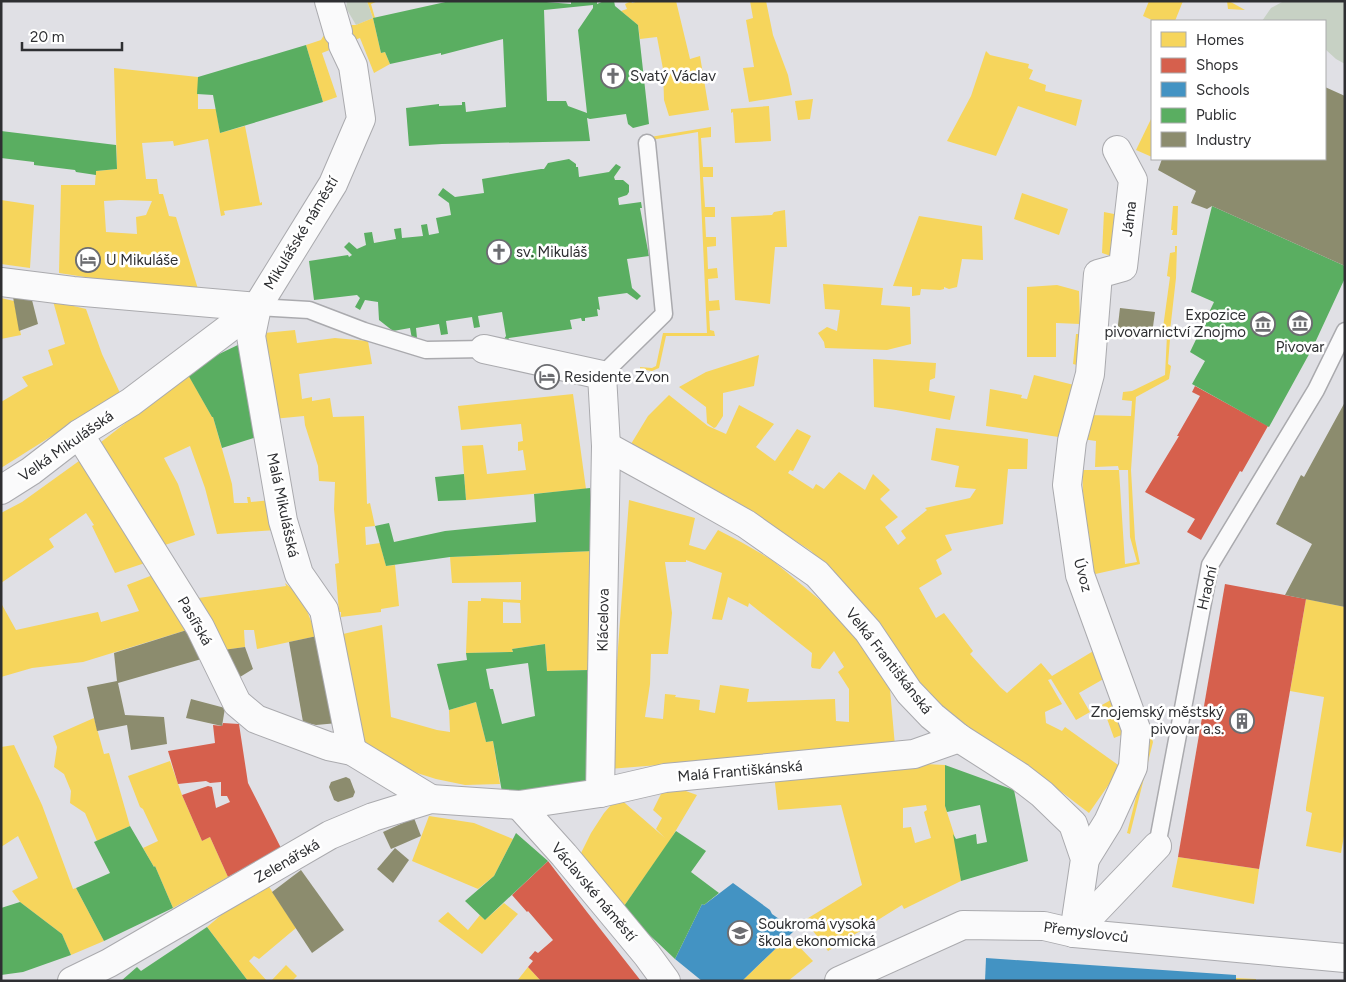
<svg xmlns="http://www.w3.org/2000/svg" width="1346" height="982" viewBox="0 0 1346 982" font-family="Figtree,sans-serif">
  <rect width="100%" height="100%" fill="#e0e0e5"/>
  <g fill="#c7d1c4">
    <path d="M 347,1 L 367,1 L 373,18 L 356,25 L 346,8 Z"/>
    <path d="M 1284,1 L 1345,1 L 1345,64 L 1336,59 L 1325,49 L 1325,21 L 1262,21 L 1271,8 Z"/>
  </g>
  <g fill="#f6d55c" fill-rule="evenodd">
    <path d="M 367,1 L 378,1 L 371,4 L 375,18 L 373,18 L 381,53 L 385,52 L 390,64 L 374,73 L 360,38 L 322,53 L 337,97 L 323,102 L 306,45 L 321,40 L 324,35 L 329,36 L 347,29 L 351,25 L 356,25 L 373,18 Z"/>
    <rect x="571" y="1" width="26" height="3"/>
    <path d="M 631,1 L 632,3 L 639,1 L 676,1 L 690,59 L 700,56 L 709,110 L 669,116 L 664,100 L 663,69 L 657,37 L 640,39 L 638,25 L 621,11 L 627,9 L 625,4 Z"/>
    <path d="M 750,1 L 766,1 L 773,35 L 788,75 L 792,95 L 749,102 L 743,68 L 754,67 L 746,20 L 753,18 Z"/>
    <path d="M 1149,1 L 1183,1 L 1175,21 L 1154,21 L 1143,16 Z"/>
    <path d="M 1227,1 L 1229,1 L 1245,10 L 1228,9 Z"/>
    <path d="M 986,51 L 990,55 L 1029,64 L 1028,68 L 1033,70 L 1029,79 L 1046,85 L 1045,91 L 1082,100 L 1076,126 L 1018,106 L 996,156 L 947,141 L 971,96 Z"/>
    <path d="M 114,68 L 198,77 L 198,109 L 216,109 L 220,133 L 245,126 L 260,203 L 262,202 L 262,205 L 224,211 L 225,215 L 221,216 L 208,139 L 174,146 L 173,141 L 142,143 L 146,179 L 157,179 L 159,194 L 163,194 L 169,216 L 176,217 L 198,289 L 104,280 L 59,273 L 61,185 L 95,185 L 96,171 L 117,169 ZM 120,200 L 152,201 L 146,215 L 136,217 L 137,234 L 106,232 L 104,201 Z"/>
    <path d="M 813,99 L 810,119 L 798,120 L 795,101 Z"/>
    <path d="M 769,106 L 771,141 L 735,143 L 733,112 L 731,113 L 731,109 Z"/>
    <path d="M 1152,117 L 1152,157 L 1136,150 Z"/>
    <path d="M 711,127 L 711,137 L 701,138 L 703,167 L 713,167 L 713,177 L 703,177 L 705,207 L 715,207 L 715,217 L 705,217 L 706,237 L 716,237 L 716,246 L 707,247 L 708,269 L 717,268 L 718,278 L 708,279 L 709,301 L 719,300 L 720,310 L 709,311 L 710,330 L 714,331 L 715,336 L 666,336 L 659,368 L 652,371 L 640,369 L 640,367 L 652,368 L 656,366 L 663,333 L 707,333 L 698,132 L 651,140 L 650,137 Z"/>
    <path d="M 1022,193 L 1068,209 L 1059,235 L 1014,219 Z"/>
    <path d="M 1,200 L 34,205 L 30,268 L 1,264 Z"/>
    <path d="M 1173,206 L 1178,206 L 1177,235 L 1172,235 L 1173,230 L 1171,230 Z"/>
    <path d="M 785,210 L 787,247 L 775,247 L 770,304 L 735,300 L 731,217 L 772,215 L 774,212 Z"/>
    <path d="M 1104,212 L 1119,215 L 1117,258 L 1102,253 Z"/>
    <path d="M 919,216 L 982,226 L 983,260 L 962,259 L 957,287 L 949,289 L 944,287 L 944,289 L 940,290 L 921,289 L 920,295 L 912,296 L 912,287 L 893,286 Z"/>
    <path d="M 1175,246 L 1177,246 L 1176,278 L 1170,331 L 1175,334 L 1171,339 L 1170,339 L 1168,364 L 1171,366 L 1169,379 L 1136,397 L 1131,470 L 1135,539 L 1140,564 L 1091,575 L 1086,554 L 1082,470 L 1119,470 L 1118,466 L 1095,467 L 1096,441 L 1082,439 L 1087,415 L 1131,416 L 1132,401 L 1122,400 L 1123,392 L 1132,391 L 1165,375 L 1167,335 L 1162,335 L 1170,277 L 1167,276 L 1170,253 L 1175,252 ZM 1119,470 L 1128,470 L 1130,537 L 1137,562 L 1125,564 Z"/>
    <path d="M 823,284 L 883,288 L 881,305 L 910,307 L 911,344 L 887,350 L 825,348 L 824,342 L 818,333 L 827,327 L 837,331 L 840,310 L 825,309 Z"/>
    <path d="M 1057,285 L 1079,291 L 1080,324 L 1056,323 L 1056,357 L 1027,357 L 1027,287 Z"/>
    <path d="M 1,298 L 14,301 L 21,335 L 1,339 Z"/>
    <path d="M 53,301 L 86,309 L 102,354 L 120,393 L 1,468 L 1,402 L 28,386 L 22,377 L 53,365 L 48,350 L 65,344 Z"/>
    <path d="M 295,330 L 297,343 L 335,338 L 368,341 L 372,364 L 299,374 L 302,399 L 312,397 L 312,401 L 330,398 L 333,417 L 364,416 L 367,504 L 370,503 L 375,526 L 365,527 L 366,545 L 380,543 L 386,566 L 395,565 L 399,606 L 381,609 L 381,612 L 341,617 L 341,612 L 339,612 L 335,564 L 339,563 L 334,509 L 335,482 L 319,481 L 318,466 L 305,425 L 304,416 L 273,419 L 264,333 Z"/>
    <path d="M 1076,334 L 1088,334 L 1081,366 L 1073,364 Z"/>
    <path d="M 759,355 L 754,386 L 723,393 L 723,416 L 716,427 L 714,428 L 707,423 L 706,407 L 679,387 L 706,372 Z"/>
    <path d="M 873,359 L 936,363 L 935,378 L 930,380 L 929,391 L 955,396 L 950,420 L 896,410 L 874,407 Z"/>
    <path d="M 188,374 L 212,417 L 213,417 L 232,484 L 234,503 L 248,503 L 247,497 L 250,497 L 251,502 L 271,500 L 276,530 L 217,534 L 205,488 L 190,446 L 164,458 L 178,484 L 195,535 L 159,547 L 96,446 Z"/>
    <path d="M 1034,375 L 1078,386 L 1065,438 L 986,426 L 990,389 L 1022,395 L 1021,398 L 1027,399 Z"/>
    <path d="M 573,394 L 586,489 L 466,500 L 462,446 L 483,445 L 487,474 L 526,470 L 523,450 L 518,451 L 518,442 L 523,441 L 521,424 L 461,430 L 458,406 Z"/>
    <path d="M 669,395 L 708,426 L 726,434 L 739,405 L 774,424 L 756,447 L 775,461 L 797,429 L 811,436 L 793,471 L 790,470 L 788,473 L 813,489 L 816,484 L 824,489 L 839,472 L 865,490 L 873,474 L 890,490 L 880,499 L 898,517 L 885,527 L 898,545 L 906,538 L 901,531 L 927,510 L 925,508 L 970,498 L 976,489 L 955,487 L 959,466 L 931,460 L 936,428 L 1028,439 L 1027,469 L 1008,469 L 1003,524 L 945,535 L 952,550 L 936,560 L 942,574 L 919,588 L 936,618 L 944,613 L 973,651 L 970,654 L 1000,687 L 1007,693 L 1041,663 L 1052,676 L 1095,650 L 1107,677 L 1079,693 L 1090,712 L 1076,720 L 1051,679 L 1048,680 L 1062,704 L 1045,712 L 1046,723 L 1062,731 L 1065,727 L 1121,767 L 1089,813 L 1038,774 L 970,728 L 929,696 L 854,599 L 811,551 L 732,499 L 631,444 L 648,416 Z"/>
    <path d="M 86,456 L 151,561 L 115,573 L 92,526 L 94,525 L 86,513 L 49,539 L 54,547 L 1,583 L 1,513 L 22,502 Z"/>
    <path d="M 629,500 L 695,518 L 689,545 L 705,550 L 718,530 L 741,542 L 772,560 L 844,620 L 889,678 L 895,746 L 609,769 ZM 686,560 L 722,573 L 712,619 L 722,620 L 728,597 L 748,607 L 749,603 L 812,653 L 811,666 L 812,668 L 820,669 L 834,651 L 844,667 L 838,672 L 849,689 L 849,722 L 836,721 L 835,699 L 747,702 L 749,689 L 720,685 L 715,713 L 699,710 L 700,700 L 675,697 L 676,695 L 665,694 L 663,719 L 645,717 L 650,684 L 651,654 L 668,654 L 672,613 L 665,562 L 686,562 Z"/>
    <path d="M 593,551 L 589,670 L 547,671 L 545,644 L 512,649 L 513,652 L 466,653 L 468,601 L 481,601 L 481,598 L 521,600 L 521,582 L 452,583 L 450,557 ZM 503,602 L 520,603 L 521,623 L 503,623 Z"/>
    <path d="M 158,573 L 190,629 L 83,662 L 32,668 L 1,677 L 1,603 L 16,630 L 98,612 L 101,622 L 139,611 L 127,585 Z"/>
    <path d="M 285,583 L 295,591 L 307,611 L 317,636 L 257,649 L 254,630 L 244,630 L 245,647 L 223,650 L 191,599 L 286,586 Z"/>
    <path d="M 1306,599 L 1345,607 L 1345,830 L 1341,853 L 1306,846 L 1312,813 L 1306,811 L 1306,808 L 1324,697 L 1290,691 Z"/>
    <path d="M 382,625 L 391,717 L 437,730 L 450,732 L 449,710 L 476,702 L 486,742 L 493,741 L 500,784 L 465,785 L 436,779 L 417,773 L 375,752 L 361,740 L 349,675 L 343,634 Z"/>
    <path d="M 1119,657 L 1121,657 L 1153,742 L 1130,834 L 1127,833 L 1150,742 Z"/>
    <path d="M 1116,697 L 1129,732 L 1114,738 L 1102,705 Z"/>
    <path d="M 94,718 L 104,754 L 109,753 L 130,826 L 97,841 L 85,813 L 70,803 L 71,791 L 64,774 L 54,767 L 57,747 L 53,736 Z"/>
    <path d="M 14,745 L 42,805 L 73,889 L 76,888 L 104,941 L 71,955 L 62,934 L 20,902 L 12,891 L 38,878 L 18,836 L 1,847 L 1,747 Z"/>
    <path d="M 170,761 L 182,795 L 202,841 L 210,837 L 228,877 L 173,908 L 155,866 L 154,867 L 143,848 L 158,841 L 143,809 L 140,807 L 128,776 Z"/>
    <path d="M 904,763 L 945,765 L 945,806 L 954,834 L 961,881 L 904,909 L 902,905 L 828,951 L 805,920 L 862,885 L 841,805 L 778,810 L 774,774 ZM 926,805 L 927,810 L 924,812 L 931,838 L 915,843 L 911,827 L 903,828 L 903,808 Z"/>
    <path d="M 666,784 L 697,795 L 669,842 L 622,909 L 577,861 L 591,833 L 604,813 L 618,797 L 665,838 L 656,829 L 662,818 L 653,810 Z"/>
    <path d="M 429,816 L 474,823 L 513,839 L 494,876 L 478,889 L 412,861 Z"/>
    <path d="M 1178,857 L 1259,869 L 1254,904 L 1172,887 Z"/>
    <path d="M 264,879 L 296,928 L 259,959 L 254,956 L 249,961 L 267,981 L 248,981 L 207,927 Z"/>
    <path d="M 504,903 L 518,914 L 482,954 L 438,921 L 448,912 L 468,930 L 480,915 L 485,920 Z"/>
    <path d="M 789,936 L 813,961 L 788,981 L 742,981 Z"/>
    <path d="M 286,965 L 297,976 L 292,981 L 271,981 Z"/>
    <path d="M 528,967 L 541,981 L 517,981 Z"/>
    <path d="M 1236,978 L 1256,979 L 1256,981 L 1236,981 Z"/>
  </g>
  <g fill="#d6604d">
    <path d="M 1195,386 L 1268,426 L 1242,472 L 1240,471 L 1201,540 L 1187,532 L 1195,519 L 1145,492 L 1179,436 L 1177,436 L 1200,396 L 1192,392 Z"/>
    <path d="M 1225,584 L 1306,599 L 1259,869 L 1178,857 Z"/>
    <path d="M 223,723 L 239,724 L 248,783 L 281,848 L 228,877 L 210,837 L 202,841 L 182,795 L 208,786 L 212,787 L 216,808 L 230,802 L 227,796 L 221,796 L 221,782 L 210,783 L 206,781 L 178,784 L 168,751 L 215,743 L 213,725 L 222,726 Z"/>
    <path d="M 548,861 L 587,912 L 641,981 L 541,981 L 528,967 L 533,961 L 529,958 L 535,951 L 538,953 L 553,940 L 528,911 L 527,912 L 512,895 Z"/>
  </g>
  <g fill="#4393c3">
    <path d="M 733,883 L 770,910 L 772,914 L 795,930 L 742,981 L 702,981 L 675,959 L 702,904 L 704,905 Z"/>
    <path d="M 986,958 L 1236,975 L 1236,981 L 985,981 Z"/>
  </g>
  <g fill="#5aae61" fill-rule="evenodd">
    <path d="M 450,1 L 534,1 L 571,4 L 571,1 L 597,1 L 597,4 L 604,1 L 614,1 L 615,6 L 638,25 L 649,124 L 633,128 L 628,124 L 626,114 L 590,119 L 587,118 L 590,141 L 442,144 L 409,146 L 406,108 L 439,104 L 439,106 L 462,105 L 462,102 L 465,102 L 466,112 L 506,107 L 503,39 L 441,55 L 441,53 L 390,64 L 385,52 L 381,53 L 373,18 ZM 593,5 L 593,8 L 578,30 L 587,113 L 568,106 L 566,101 L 547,101 L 544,10 Z"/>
    <path d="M 306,45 L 323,102 L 220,133 L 213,95 L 197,94 L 198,77 Z"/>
    <path d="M 1,131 L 116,145 L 117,169 L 96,171 L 96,175 L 76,172 L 75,170 L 34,165 L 34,162 L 1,158 Z"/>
    <path d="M 569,159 L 576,164 L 576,167 L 578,167 L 579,177 L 609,172 L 616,164 L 621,167 L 614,177 L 615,180 L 623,180 L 629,185 L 629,192 L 627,195 L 618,198 L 619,205 L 641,202 L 642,208 L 640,208 L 649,256 L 627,259 L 632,288 L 641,296 L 637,300 L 627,293 L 598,297 L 600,310 L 597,309 L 598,316 L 585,318 L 585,321 L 582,321 L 581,318 L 570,320 L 572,329 L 509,338 L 507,341 L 504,339 L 506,336 L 502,312 L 478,316 L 480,327 L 474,328 L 472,317 L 446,321 L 448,334 L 441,335 L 439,324 L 416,328 L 417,338 L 412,339 L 410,328 L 393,331 L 379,320 L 378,302 L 365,300 L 360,310 L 355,307 L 360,298 L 357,295 L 314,300 L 309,261 L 348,255 L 349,257 L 352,255 L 344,247 L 349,242 L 357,249 L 366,245 L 364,233 L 372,232 L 374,243 L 396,239 L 394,229 L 401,228 L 402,238 L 423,236 L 421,225 L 427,224 L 429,235 L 439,233 L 436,218 L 451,215 L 449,203 L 438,195 L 443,188 L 455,197 L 484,193 L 482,179 L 541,169 L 544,169 L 548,163 Z"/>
    <path d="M 1212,206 L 1345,266 L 1345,278 L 1313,347 L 1269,427 L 1192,384 L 1205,361 L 1190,352 L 1214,302 L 1191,292 Z"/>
    <path d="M 242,343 L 260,436 L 222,448 L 213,417 L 212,417 L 187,373 L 217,355 Z"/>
    <path d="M 464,474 L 466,500 L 438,501 L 435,477 Z"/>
    <path d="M 590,488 L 594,551 L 450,557 L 386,566 L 375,526 L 389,523 L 394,542 L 445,531 L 536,522 L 534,494 Z"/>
    <path d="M 545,644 L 547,671 L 589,670 L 587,672 L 591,711 L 592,788 L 502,792 L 493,741 L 486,742 L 476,702 L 449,710 L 437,664 L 467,660 L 466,653 L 513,652 L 512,649 ZM 528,663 L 535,716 L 502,724 L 493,689 L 490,689 L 486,669 Z"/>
    <path d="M 945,765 L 1014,790 L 1028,861 L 961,881 L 953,834 L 956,839 L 976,834 L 977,844 L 987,842 L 980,805 L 947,812 L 945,806 Z"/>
    <path d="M 130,826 L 154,867 L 155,866 L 173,908 L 104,941 L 76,888 L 110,873 L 94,842 Z"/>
    <path d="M 676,831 L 706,851 L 691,872 L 719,893 L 704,905 L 702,904 L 675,959 L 622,909 Z"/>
    <path d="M 516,833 L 548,861 L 485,920 L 465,901 L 494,876 Z"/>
    <path d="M 20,902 L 62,934 L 71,955 L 23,972 L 1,975 L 1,908 Z"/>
    <path d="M 207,927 L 248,981 L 121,981 L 137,967 L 141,971 Z"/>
  </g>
  <g fill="#8c8c6e">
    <path d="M 1325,87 L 1345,96 L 1345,266 L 1212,206 L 1207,209 L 1191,203 L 1196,191 L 1158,170 L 1162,159 L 1325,159 Z"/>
    <path d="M 13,297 L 32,300 L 38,324 L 19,331 Z"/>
    <path d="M 1120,308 L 1155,312 L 1152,334 L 1117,333 Z"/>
    <path d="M 1345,402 L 1345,607 L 1285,595 L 1312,544 L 1276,524 L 1301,475 L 1304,477 Z"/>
    <path d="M 190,629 L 205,658 L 118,683 L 125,715 L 164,717 L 167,744 L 131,750 L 127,725 L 97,731 L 87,687 L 117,681 L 114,653 Z"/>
    <path d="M 317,636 L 338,723 L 316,725 L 303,722 L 289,642 Z"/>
    <path d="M 245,647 L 253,669 L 240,677 L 223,650 Z"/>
    <path d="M 191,699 L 225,708 L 222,726 L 186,718 Z"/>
    <path d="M 346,777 L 350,779 L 355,792 L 353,797 L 338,802 L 334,800 L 329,787 L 331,782 Z"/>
    <path d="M 414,818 L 421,836 L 391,849 L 383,832 Z"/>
    <path d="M 395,848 L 409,860 L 393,883 L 377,869 Z"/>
    <path d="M 301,870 L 344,930 L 312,953 L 272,892 Z"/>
  </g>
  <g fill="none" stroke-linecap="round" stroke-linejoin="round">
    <defs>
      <g id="service">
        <path d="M 257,307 L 309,310 L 364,331 L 426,350 L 484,349"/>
        <path d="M 602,375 L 664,314 L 647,143"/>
        <path d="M 1157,846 L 1210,565 L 1316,390 L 1345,331"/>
      </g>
      <g id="minor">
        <path d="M 329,1 L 338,32"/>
        <path d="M 1,282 L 73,291 L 257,307 L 251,336 L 283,521 L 299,574 L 324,610 L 352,751"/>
        <path d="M 484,349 L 602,375 L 606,446 L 600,793"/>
        <path d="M 79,434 L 200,627 L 237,703 L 256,719 L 328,746 L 352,751 L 431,799"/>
        <path d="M 606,446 L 677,485 L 746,524 L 817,574 L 868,631 L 909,692 L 932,716 L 959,738 L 1020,777 L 1042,794 L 1073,824 L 1085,859 L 1074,933"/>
        <path d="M 1,490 L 31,471 L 79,434 L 131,402 L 257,307 L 333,184 L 361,119 L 353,66 L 343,45"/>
        <path d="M 519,805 L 564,855 L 647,955 L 666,981"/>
        <path d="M 1085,859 L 1108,822 L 1133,767 L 1136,729 L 1080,575 L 1067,485 L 1072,441 L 1090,374 L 1098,274 L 1123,267 L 1133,180 L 1117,150"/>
        <path d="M 1074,933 L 1157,846"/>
        <path d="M 72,981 L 109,963 L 330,835 L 373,817 L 431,799 L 519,805 L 600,793 L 665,778 L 914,754 L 959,738"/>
        <path d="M 839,981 L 963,925 L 1044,926 L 1074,933 L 1345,958"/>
      </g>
    </defs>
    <use href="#service" stroke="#aaaaae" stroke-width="19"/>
    <use href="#minor" stroke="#aaaaae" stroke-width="30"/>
    <use href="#service" stroke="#fafafb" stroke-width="16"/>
    <use href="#minor" stroke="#fafafb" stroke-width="28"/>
  </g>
  <defs>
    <symbol id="church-ring" viewBox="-11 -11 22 22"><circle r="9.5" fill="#fff" stroke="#6c6d71" stroke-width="1.5"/><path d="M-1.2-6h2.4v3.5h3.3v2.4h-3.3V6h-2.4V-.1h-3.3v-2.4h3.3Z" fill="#6c6d71"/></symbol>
    <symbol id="hotel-ring" viewBox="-11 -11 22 22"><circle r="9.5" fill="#fff" stroke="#6c6d71" stroke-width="1.5"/><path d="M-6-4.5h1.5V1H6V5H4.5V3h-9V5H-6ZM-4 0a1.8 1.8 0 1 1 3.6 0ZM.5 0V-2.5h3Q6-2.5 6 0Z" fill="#6c6d71"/></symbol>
    <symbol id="museum-ring" viewBox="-11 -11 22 22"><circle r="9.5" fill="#fff" stroke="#6c6d71" stroke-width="1.5"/><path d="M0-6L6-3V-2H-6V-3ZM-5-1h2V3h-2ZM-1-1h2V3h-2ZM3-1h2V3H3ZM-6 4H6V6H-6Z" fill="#6c6d71"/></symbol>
    <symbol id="building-ring" viewBox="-11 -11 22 22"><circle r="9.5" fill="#fff" stroke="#6c6d71" stroke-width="1.5"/><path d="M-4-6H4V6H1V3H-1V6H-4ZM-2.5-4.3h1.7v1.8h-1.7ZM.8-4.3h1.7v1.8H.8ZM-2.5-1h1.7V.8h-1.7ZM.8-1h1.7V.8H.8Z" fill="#6c6d71"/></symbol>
    <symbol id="university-ring" viewBox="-11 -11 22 22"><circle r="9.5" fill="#fff" stroke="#6c6d71" stroke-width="1.5"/><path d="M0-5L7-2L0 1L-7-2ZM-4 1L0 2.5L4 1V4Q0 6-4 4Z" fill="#6c6d71"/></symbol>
  </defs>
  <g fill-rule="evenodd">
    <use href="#church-ring" x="599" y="62" width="28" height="28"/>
    <use href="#church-ring" x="485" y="238" width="28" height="28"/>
    <use href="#hotel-ring" x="74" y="246" width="28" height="28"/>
    <use href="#museum-ring" x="1286" y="309" width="28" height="28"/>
    <use href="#museum-ring" x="1249" y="310" width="28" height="28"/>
    <use href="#hotel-ring" x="533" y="363" width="28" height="28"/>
    <use href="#building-ring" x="1228" y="707" width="28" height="28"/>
    <use href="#university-ring" x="726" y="919" width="28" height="28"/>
  </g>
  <g text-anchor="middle" stroke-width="5" stroke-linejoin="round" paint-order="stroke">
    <g font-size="15" fill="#2e2f32" stroke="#fff" text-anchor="start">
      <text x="630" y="81">Svatý Václav</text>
      <text x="516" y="257">sv. Mikuláš</text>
      <text x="106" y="265">U Mikuláše</text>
      <text x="1246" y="320" text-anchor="end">Expozice<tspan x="1246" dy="17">pivovarnictví Znojmo</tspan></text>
      <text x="1300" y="352" text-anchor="middle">Pivovar</text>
      <text x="564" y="382">Residente Zvon</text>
      <text x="1224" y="717" text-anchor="end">Znojemský městský<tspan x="1224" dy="17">pivovar a.s.</tspan></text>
      <text x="758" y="929">Soukromá vysoká<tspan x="758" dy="17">škola ekonomická</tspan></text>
    </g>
    <g font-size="15" fill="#2e2f32" stroke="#fff">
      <text transform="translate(1129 219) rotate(-83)" y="5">Jáma</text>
      <text transform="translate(301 233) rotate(-59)" y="5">Mikulášské náměstí</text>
      <text transform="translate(66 446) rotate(-35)" y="5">Velká Mikulášská</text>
      <text transform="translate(283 505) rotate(78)" y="5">Malá Mikulášská</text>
      <text transform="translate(1083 575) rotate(75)" y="5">Úvoz</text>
      <text transform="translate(1207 588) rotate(-77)" y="5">Hradní</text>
      <text transform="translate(603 620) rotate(-89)" y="5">Klácelova</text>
      <text transform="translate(195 621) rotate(60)" y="5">Pasířská</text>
      <text transform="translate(889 661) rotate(52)" y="5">Velká Františkánská</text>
      <text transform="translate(740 771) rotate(-5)" y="5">Malá Františkánská</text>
      <text transform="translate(287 861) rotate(-30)" y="5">Zelenářská</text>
      <text transform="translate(594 892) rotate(50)" y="5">Václavské náměstí</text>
      <text transform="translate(1086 932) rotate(7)" y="5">Přemyslovců</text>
    </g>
  </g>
  <rect width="1346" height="982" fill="none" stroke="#2e2f32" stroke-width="5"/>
  <rect x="1151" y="20" width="175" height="140" fill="#ffffff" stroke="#abacad"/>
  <rect x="1161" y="32" width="25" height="15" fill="#f6d55c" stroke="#abacad"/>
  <text x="1196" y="45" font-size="15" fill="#2e2f32">Homes</text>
  <rect x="1161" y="58" width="25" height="15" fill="#d6604d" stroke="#abacad"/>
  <text x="1196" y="70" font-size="15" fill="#2e2f32">Shops</text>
  <rect x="1161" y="82" width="25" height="15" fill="#4393c3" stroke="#abacad"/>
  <text x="1196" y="95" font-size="15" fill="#2e2f32">Schools</text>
  <rect x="1161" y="108" width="25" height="15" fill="#5aae61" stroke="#abacad"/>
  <text x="1196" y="120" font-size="15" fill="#2e2f32">Public</text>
  <rect x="1161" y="132" width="25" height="15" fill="#8c8c6e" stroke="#abacad"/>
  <text x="1196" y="145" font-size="15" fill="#2e2f32">Industry</text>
  <path d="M22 42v8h100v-8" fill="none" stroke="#2e2f32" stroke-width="2.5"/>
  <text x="30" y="42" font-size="15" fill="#2e2f32" stroke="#ffffff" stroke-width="4" paint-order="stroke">20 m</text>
</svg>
